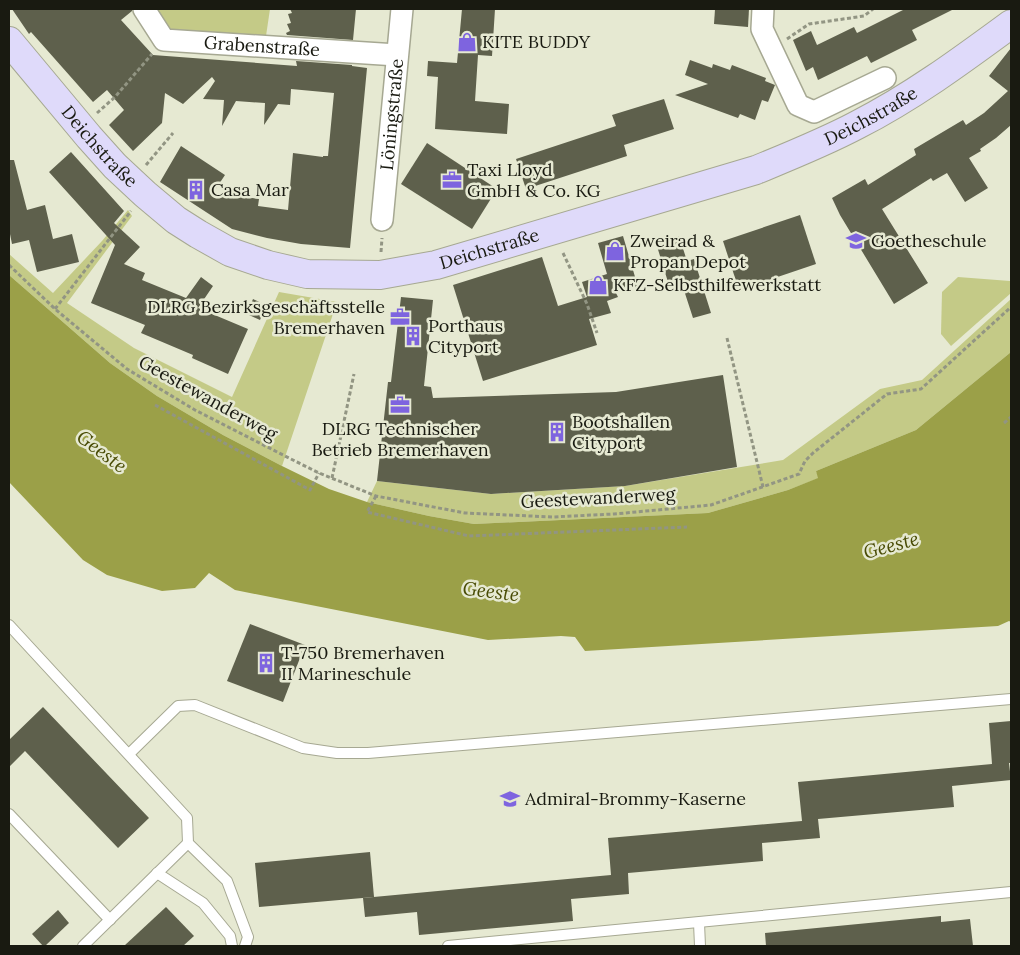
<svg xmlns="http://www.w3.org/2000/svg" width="1020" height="955" viewBox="0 0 1020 955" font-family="Lora,serif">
  <rect width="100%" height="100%" fill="#e6e9d2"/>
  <g fill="#c4ca87">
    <path d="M 156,9 L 270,9 L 266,36 L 170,31 Z"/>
    <path d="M 128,210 L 132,216 L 67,303 L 134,348 L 232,397 L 279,292 L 337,302 L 282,466 L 223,435 L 157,396 L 110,363 L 9,275 L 9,254 L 53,293 L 102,241 Z"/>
    <path d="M 958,277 L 1010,281 L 1011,282 L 1011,293 L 951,346 L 941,334 L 942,292 Z"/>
    <path d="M 1011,299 L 1011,352 L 916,430 L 816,471 L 819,478 L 788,490 L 708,513 L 474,524 L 429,516 L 367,502 L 377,481 L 491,494 L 625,486 L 783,460 L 880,389 L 922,380 Z"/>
  </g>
  <path fill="#9ba048" d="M 9,275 L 110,363 L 157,396 L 223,435 L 282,466 L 329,489 L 367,502 L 429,516 L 474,524 L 708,513 L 788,490 L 818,478 L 816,471 L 916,430 L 1011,352 L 1011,622 L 1009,621 L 998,626 L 585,651 L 575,637 L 561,636 L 488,640 L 235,590 L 209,573 L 195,588 L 162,591 L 107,575 L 83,560 L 9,482 Z"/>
  <g fill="#5e604c">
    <path d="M 12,9 L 132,9 L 132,11 L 121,20 L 153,55 L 297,66 L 296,61 L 352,65 L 352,66 L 367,68 L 350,248 L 301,244 L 267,238 L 232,229 L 160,182 L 181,146 L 225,175 L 213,193 L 259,199 L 258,206 L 288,210 L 293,153 L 323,157 L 323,156 L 328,156 L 334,93 L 291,89 L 290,105 L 278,104 L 264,125 L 265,103 L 236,101 L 222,126 L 224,100 L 203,99 L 215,81 L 212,77 L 183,104 L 165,93 L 162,123 L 133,151 L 109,125 L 124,110 L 107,90 L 93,102 L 31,32 L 29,34 Z"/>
    <path d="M 290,9 L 356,9 L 353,40 L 287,35 L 286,33 L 290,31 L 287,24 L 291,23 L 288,14 L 292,13 Z"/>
    <path d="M 462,9 L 495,9 L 492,56 L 478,55 L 475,101 L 509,104 L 507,134 L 435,129 L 438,77 L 427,76 L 428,61 L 457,63 Z"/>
    <path d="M 715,9 L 749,9 L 748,27 L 714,24 Z"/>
    <path d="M 905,9 L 954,9 L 912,30 L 917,40 L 871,63 L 867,56 L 818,80 L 813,67 L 806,71 L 793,40 L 811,31 L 817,45 L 854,27 L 857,33 Z"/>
    <path d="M 1011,48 L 1011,125 L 996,138 L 980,149 L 981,151 L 969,158 L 988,188 L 965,202 L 947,173 L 933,181 L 931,178 L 882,209 L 928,283 L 894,304 L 840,215 L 832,198 L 865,179 L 868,185 L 916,155 L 914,149 L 963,120 L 966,125 L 984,113 L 1008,91 L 989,76 Z"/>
    <path d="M 690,60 L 712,68 L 713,64 L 730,70 L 732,65 L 766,78 L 765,81 L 775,85 L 768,102 L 762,100 L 755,120 L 740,114 L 738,118 L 675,95 L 708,84 L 685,75 Z"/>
    <path d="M 664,99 L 674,129 L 624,145 L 627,156 L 526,189 L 516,159 L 616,126 L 612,115 Z"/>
    <path d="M 427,143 L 497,189 L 472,229 L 401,184 Z"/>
    <path d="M 71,152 L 124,211 L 114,223 L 140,247 L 124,264 L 145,273 L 142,280 L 186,298 L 201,277 L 213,286 L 198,308 L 248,329 L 228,374 L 192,358 L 193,355 L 141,333 L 145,325 L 91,303 L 115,245 L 49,172 Z"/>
    <path d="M 9,160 L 14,160 L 27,210 L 45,205 L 53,239 L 72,234 L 79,262 L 37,272 L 29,240 L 12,244 L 9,229 Z"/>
    <path d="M 800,215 L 816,264 L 739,290 L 723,241 Z"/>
    <path d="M 623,236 L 638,287 L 616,293 L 618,297 L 607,301 L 611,313 L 589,319 L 597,345 L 483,381 L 453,285 L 542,257 L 558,306 L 587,297 L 582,282 L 607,274 L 598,243 Z"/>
    <path d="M 679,236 L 687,261 L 694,259 L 711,313 L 693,318 L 680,278 L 668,282 L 656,243 Z"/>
    <path d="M 401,297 L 433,300 L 424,386 L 431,387 L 433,398 L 616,392 L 723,375 L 737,467 L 625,486 L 491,494 L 377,481 L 388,382 L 391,382 Z"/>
    <path d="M 253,299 L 266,305 L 260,320 L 247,314 Z"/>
    <path d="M 250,624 L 305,645 L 283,702 L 227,681 Z"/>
    <path d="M 43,707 L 149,818 L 118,848 L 25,751 L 9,767 L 9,740 Z"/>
    <path d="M 1011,721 L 1011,763 L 1009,763 L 1011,780 L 952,786 L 954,807 L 818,819 L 820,838 L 762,843 L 763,861 L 628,873 L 629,894 L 571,899 L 573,921 L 419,935 L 417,912 L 365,917 L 363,898 L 611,875 L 608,838 L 802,821 L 798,782 L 992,764 L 989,723 Z"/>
    <path d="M 370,852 L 374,897 L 259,907 L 255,863 Z"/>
    <path d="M 166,907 L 194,936 L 183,946 L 124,946 Z"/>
    <path d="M 58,910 L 69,923 L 45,946 L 43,946 L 32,934 Z"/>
    <path d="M 941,916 L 941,922 L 970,919 L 973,946 L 766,946 L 765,933 Z"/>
  </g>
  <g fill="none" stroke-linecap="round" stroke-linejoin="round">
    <defs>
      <g id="lane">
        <path d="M 9,625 L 187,818 L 188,843 L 227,881 L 248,937 L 245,946"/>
        <path d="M 129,754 L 178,706 L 195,705 L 303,748 L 337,753 L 368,753 L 1011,699"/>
        <path d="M 9,814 L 110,920"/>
        <path d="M 157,873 L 203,903 L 230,936 L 232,946"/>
        <path d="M 699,923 L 700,946"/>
        <path d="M 83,946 L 188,843"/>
        <path d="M 448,946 L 1011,892"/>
      </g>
      <g id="street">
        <path id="s1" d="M 144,9 L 164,40 L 397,55"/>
        <path d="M 763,9 L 762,29 L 798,105 L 814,112 L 885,78"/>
        <path id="s2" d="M 382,220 L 402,9"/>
      </g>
      <g id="secondary">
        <path id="s3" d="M 9,41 L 89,137 L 115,166 L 145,194 L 176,220 L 198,234 L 230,252 L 268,265 L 307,274 L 380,275 L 436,265 L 756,170 C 790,156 825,142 857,125 C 912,97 962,60 1011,24"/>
      </g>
    </defs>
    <use href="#lane" stroke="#a6a892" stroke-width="12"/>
    <use href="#street" stroke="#a6a892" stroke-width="24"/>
    <use href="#secondary" stroke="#a6a892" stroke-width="30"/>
    <g stroke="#929583" stroke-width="3" stroke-dasharray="4 2.5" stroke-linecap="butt">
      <path d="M 787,39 L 809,24 L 864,16 L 873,9"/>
      <path d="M 97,113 L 115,97 L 152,54"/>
      <path d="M 146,165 L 173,133"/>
      <path d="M 381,252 L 382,238"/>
      <path d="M 563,253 L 587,304 L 597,333"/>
      <path d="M 9,265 L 55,309 L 127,369 L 195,410 L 285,456 L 319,473 L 376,496 L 465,513 L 552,517 L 614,514 L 711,505 L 799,474 L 805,461 L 813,453 L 887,394 L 921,389 L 1011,307"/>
      <path d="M 55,309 L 131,211"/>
      <path d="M 727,338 L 763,487"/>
      <path d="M 155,405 L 310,490 L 319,473"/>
      <path d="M 1004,423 L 1011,417"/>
      <path d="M 332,478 L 354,374"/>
      <path d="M 376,496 L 367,512 L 469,536 L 687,527"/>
    </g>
    <use href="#lane" stroke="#fff" stroke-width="10"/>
    <use href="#street" stroke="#fff" stroke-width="21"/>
    <use href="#secondary" stroke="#dfdafa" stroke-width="28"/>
  </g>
  <defs>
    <symbol id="shop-bare" viewBox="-9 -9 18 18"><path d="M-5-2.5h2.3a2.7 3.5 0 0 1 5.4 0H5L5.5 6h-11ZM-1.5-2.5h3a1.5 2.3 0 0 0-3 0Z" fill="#7e64df" stroke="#e6e9d2" stroke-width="2.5" paint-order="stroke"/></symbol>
    <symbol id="office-bare" viewBox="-9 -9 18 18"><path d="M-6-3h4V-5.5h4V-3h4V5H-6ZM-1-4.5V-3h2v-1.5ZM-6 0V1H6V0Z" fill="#7e64df" stroke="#e6e9d2" stroke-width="2.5" paint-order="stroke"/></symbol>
    <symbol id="building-bare" viewBox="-9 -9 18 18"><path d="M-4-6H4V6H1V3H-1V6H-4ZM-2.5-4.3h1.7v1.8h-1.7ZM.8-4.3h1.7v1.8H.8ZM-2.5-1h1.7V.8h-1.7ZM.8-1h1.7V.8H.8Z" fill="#7e64df" stroke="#e6e9d2" stroke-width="2.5" paint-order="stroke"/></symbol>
    <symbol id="school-bare" viewBox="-9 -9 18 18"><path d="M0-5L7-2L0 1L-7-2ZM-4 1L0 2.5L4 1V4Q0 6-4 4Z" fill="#7e64df" stroke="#e6e9d2" stroke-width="2.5" paint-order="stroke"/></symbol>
    <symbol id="university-bare" viewBox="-9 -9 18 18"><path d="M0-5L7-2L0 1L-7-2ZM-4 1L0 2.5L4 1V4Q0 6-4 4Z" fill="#7e64df" stroke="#e6e9d2" stroke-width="2.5" paint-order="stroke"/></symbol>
  </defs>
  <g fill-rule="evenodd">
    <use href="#shop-bare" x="453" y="28" width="28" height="28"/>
    <use href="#office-bare" x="438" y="166" width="28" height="28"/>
    <use href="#building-bare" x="182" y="176" width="28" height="28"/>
    <use href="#school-bare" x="842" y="227" width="28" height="28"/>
    <use href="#shop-bare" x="601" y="237" width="28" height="28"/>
    <use href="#shop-bare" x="584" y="271" width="28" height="28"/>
    <use href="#office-bare" x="386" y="303" width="28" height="28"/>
    <use href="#building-bare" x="399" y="322" width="28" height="28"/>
    <use href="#office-bare" x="386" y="391" width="28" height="28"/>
    <use href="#building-bare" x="543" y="418" width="28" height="28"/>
    <use href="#building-bare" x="252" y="649" width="28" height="28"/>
    <use href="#university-bare" x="496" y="785" width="28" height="28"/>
  </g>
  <g text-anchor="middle" stroke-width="5" stroke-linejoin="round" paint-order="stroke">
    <g font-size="18" fill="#191a11" stroke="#e6e9d2" text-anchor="start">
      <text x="482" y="48">KITE BUDDY</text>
      <text x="467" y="176">Taxi Lloyd<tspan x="467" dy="21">GmbH &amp; Co. KG</tspan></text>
      <text x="211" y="196">Casa Mar</text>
      <text x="630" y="247">Zweirad &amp;<tspan x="630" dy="21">Propan Depot</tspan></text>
      <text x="871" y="247">Goetheschule</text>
      <text x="613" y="291">KFZ-Selbsthilfewerkstatt</text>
      <text x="385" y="313" text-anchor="end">DLRG Bezirksgeschäftsstelle<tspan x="385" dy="21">Bremerhaven</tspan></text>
      <text x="428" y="332">Porthaus<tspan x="428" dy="21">Cityport</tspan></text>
      <text x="572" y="428">Bootshallen<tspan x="572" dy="21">Cityport</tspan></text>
      <text x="400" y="435" text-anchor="middle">DLRG Technischer<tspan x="400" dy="21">Betrieb Bremerhaven</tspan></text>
      <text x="281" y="659">T-750 Bremerhaven<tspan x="281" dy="21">II Marineschule</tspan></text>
      <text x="525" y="805">Admiral-Brommy-Kaserne</text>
    </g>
    <g font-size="18" fill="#191a11" stroke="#e6e9d2">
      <text dy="6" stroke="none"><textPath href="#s1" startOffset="135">Grabenstraße</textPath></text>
      <text dy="6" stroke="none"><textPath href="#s2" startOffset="106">Löningstraße</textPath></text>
      <text dy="6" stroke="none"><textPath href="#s3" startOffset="979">Deichstraße</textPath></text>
      <text dy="6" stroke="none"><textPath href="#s3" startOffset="139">Deichstraße</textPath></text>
      <text dy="6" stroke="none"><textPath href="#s3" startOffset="574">Deichstraße</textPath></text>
      <text transform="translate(208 398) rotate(29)" y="6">Geestewanderweg</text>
      <text transform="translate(598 498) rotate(-3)" y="6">Geestewanderweg</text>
    </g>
    <g font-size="19" font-style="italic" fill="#494c05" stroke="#e6e9d2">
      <text transform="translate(102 451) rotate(37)" y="7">Geeste</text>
      <text transform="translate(891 545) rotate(-15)" y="7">Geeste</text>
      <text transform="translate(491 591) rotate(7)" y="7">Geeste</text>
    </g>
  </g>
  <rect width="1020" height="955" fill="none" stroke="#191a11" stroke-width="20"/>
</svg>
